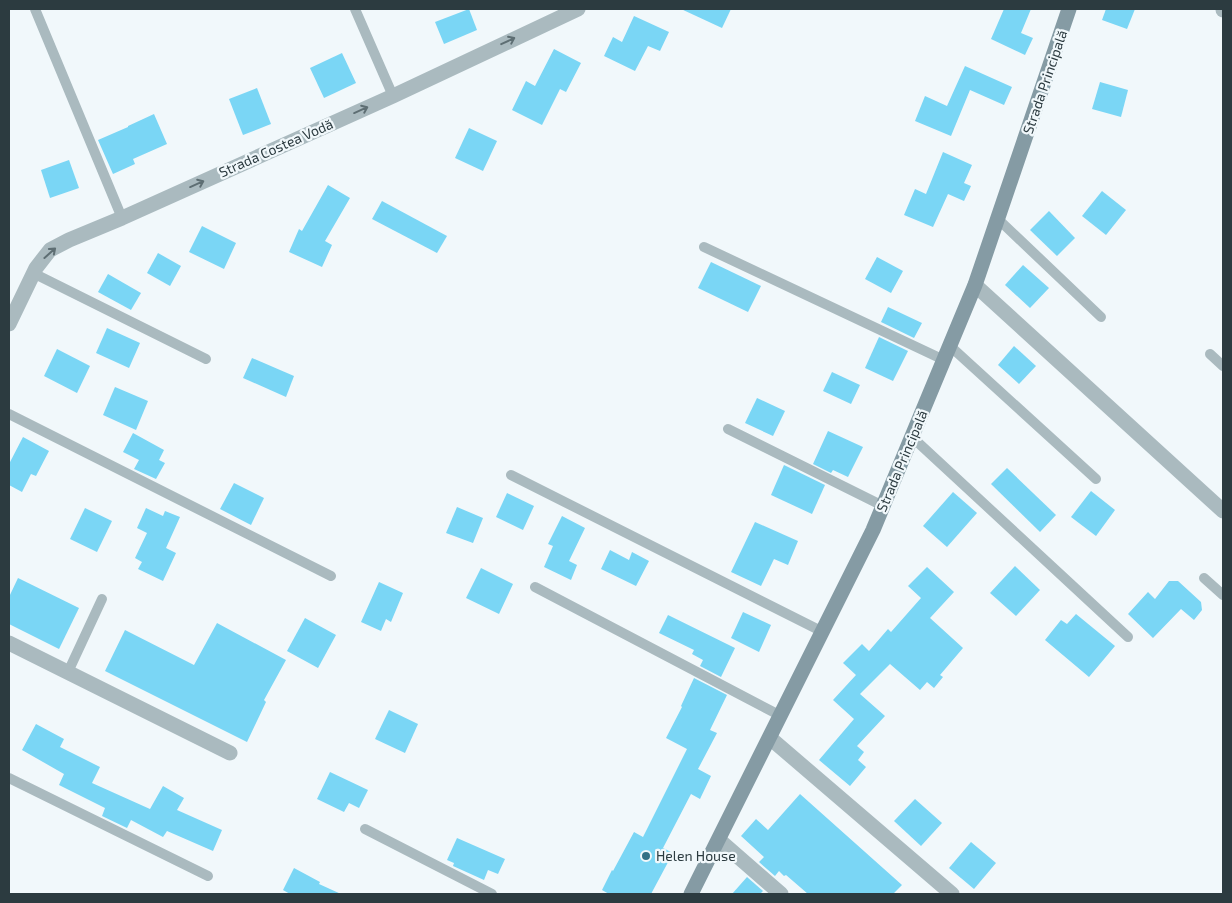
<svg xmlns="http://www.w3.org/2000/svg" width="1232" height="903" viewBox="0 0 1232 903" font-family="'Exo 2',sans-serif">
  <rect width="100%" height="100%" fill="#f1f8fb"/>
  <g fill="#7ad6f5">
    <path d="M 469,9 L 477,30 L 444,44 L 435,22 Z"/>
    <path d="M 681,9 L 731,9 L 722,28 Z"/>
    <path d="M 1004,9 L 1031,9 L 1021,33 L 1033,38 L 1025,55 L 991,39 Z"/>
    <path d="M 1106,9 L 1135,9 L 1127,29 L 1102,20 Z"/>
    <path d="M 634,16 L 669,32 L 660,51 L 648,46 L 635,71 L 604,56 L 613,37 L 622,42 Z"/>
    <path d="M 554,49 L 581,63 L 566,92 L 560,89 L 542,125 L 512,110 L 526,81 L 535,86 Z"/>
    <path d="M 342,53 L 356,83 L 324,98 L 310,68 Z"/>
    <path d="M 965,66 L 1012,87 L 1004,105 L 970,90 L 951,136 L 915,121 L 925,96 L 947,106 Z"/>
    <path d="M 1100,82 L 1128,90 L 1121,117 L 1092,109 Z"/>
    <path d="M 257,88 L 271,124 L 243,135 L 229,99 Z"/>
    <path d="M 154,114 L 167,144 L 133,159 L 135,164 L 113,174 L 98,140 L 128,127 L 128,126 Z"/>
    <path d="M 469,128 L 497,141 L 483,171 L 455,158 Z"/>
    <path d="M 943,152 L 972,165 L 964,183 L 971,186 L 964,201 L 948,194 L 933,227 L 904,215 L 915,189 L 926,194 Z"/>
    <path d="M 69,160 L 79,188 L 50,198 L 41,170 Z"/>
    <path d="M 328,185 L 350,198 L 325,241 L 332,245 L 322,267 L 289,252 L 299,229 L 302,231 Z"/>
    <path d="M 1102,191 L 1126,210 L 1106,235 L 1082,216 Z"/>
    <path d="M 382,201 L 447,236 L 437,253 L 372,219 Z"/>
    <path d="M 1049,211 L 1075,238 L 1057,256 L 1030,230 Z"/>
    <path d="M 202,226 L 236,243 L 224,269 L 189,252 Z"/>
    <path d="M 158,253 L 181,266 L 170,286 L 147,273 Z"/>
    <path d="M 877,257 L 903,271 L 891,293 L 865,279 Z"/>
    <path d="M 711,262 L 761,286 L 748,312 L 698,288 Z"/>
    <path d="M 1023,265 L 1049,288 L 1030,308 L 1005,285 Z"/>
    <path d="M 108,274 L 141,293 L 131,310 L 98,292 Z"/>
    <path d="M 888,307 L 922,323 L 914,338 L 881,322 Z"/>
    <path d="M 107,328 L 140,343 L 129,368 L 96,353 Z"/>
    <path d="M 879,337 L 908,351 L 893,381 L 865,368 Z"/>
    <path d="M 1014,346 L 1036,366 L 1019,384 L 998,365 Z"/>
    <path d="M 57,349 L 90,366 L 77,393 L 44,376 Z"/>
    <path d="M 252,358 L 294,376 L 286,397 L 243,378 Z"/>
    <path d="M 832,372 L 860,385 L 851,404 L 823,391 Z"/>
    <path d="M 115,387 L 148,401 L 136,430 L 103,415 Z"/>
    <path d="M 757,398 L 785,411 L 773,436 L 745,423 Z"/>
    <path d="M 828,431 L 863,447 L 848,477 L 833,470 L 831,473 L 813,464 Z"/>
    <path d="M 133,433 L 164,450 L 159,460 L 165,463 L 156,479 L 134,469 L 139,460 L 123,452 Z"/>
    <path d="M 23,437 L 49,451 L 36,476 L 31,474 L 22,492 L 9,485 L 9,464 Z"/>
    <path d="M 784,465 L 825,485 L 812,514 L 771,495 Z"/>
    <path d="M 1007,468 L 1056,515 L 1040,532 L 991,484 Z"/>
    <path d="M 234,483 L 264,498 L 251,525 L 220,509 Z"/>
    <path d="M 1091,491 L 1115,510 L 1096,536 L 1071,517 Z"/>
    <path d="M 953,492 L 977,513 L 947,547 L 923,526 Z"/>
    <path d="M 507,493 L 534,506 L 523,530 L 496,517 Z"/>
    <path d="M 457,507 L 483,518 L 473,543 L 446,533 Z"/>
    <path d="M 85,508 L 112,521 L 97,552 L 70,539 Z"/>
    <path d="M 146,508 L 163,516 L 165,511 L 180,517 L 166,548 L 176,553 L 163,581 L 138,569 L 142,562 L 135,558 L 147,533 L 137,528 Z"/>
    <path d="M 562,516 L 585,528 L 569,561 L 577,565 L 571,580 L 544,567 L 553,546 L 548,544 Z"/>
    <path d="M 755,522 L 798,541 L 788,565 L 774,559 L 761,586 L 731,572 Z"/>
    <path d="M 610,550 L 629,560 L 632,552 L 649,561 L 636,586 L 601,569 Z"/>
    <path d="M 1015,566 L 1040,590 L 1016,616 L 990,593 Z"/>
    <path d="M 927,567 L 954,592 L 930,618 L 963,648 L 940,675 L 943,677 L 934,688 L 927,682 L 920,690 L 890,664 L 860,694 L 885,716 L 857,746 L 864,752 L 858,760 L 866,767 L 850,786 L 819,760 L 854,719 L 833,700 L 856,675 L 843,663 L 862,644 L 869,651 L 888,629 L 891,632 L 921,598 L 908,586 Z"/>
    <path d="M 481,568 L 513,584 L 499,614 L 466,598 Z"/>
    <path d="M 18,578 L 79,608 L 59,649 L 9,624 L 9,597 Z"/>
    <path d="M 1169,581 L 1178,581 L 1201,602 L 1202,610 L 1194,620 L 1181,609 L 1153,638 L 1128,614 L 1148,592 L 1155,599 Z"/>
    <path d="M 379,582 L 403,593 L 391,622 L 386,619 L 381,631 L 361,622 Z"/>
    <path d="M 743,612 L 771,625 L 759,652 L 731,638 Z"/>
    <path d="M 1076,614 L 1115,646 L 1089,677 L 1045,640 L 1061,620 L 1067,624 Z"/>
    <path d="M 668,615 L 735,648 L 721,677 L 700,666 L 703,660 L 692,654 L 694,650 L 659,633 Z"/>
    <path d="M 305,618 L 336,635 L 318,668 L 287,651 Z"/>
    <path d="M 217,623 L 286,660 L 264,700 L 266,702 L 247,742 L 105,671 L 125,630 L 194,665 Z"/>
    <path d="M 694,678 L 727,695 L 710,730 L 717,733 L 698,769 L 711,776 L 700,799 L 691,794 L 663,848 L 673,853 L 651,894 L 609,894 L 602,890 L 612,870 L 613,871 L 634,832 L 643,837 L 687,749 L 666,738 L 682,707 L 681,706 Z"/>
    <path d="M 389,710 L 418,724 L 405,753 L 375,739 Z"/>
    <path d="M 36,724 L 64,739 L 60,747 L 100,767 L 92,783 L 150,809 L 163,786 L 184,798 L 177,810 L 222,830 L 213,851 L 167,831 L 163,837 L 131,820 L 127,828 L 102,816 L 105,808 L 59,785 L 64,774 L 22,750 Z"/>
    <path d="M 330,772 L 368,790 L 359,808 L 349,803 L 344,812 L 317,799 Z"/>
    <path d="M 800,794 L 902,885 L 893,894 L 808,894 L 786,875 L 784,876 L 779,871 L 775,876 L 759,862 L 764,857 L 741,836 L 756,819 L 768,830 Z"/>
    <path d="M 915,799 L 942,823 L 921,846 L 894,821 Z"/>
    <path d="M 457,838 L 505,859 L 498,874 L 488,870 L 484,880 L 453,866 L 454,863 L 447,860 Z"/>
    <path d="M 971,842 L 996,863 L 974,889 L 949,868 Z"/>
    <path d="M 294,868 L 320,882 L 319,884 L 341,894 L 290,894 L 283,890 Z"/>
    <path d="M 747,877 L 763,891 L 760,894 L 732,894 Z"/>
  </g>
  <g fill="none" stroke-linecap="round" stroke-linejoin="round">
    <g stroke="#aababf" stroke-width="10">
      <path d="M 35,9 L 122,218"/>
      <path d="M 355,9 L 393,96"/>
      <path d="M 998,219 L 1101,317"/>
      <path d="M 704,247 L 944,360"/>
      <path d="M 33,273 L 206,359"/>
      <path d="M 950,346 L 1096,479"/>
      <path d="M 1210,354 L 1223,366"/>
      <path d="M 9,414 L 331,576"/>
      <path d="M 728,429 L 883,506"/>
      <path d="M 912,437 L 1128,637"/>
      <path d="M 511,475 L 823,632"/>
      <path d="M 1204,578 L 1223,595"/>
      <path d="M 535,587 L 781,716"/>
      <path d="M 68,672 L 102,599"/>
      <path d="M 9,778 L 208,876"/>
      <path d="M 365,829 L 492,894"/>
    </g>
    <g stroke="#aababf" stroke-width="15">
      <path d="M 1223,9 L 1223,10"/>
      <path d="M 975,285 L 1223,511"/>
      <path d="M 9,324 L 36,268 L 50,250 L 69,240 L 122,218 L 393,96 L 578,9"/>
      <path d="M 9,643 L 230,753"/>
      <path d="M 770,738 L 952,894"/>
      <path d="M 719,840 L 781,894"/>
    </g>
    <path stroke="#859ba4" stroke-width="15" d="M 691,894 L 873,530 L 975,285 L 1069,9"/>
  </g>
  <defs><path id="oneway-shaft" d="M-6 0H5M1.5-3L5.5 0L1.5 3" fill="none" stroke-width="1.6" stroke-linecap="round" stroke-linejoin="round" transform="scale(1.25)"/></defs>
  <g stroke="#5e6e73">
    <use href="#oneway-shaft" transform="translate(508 41) rotate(-25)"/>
    <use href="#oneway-shaft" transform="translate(361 110) rotate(-24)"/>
    <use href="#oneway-shaft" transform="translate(197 184) rotate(-24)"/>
    <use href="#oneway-shaft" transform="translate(50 253) rotate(-42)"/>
  </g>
  <circle fill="#317085" stroke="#f1f8fb" stroke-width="2" cx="646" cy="856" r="5"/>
  <g text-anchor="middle" stroke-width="4.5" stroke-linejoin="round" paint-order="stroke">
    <g font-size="14" fill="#2c3b40" stroke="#f1f8fb">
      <text transform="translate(1045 82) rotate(-71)" y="5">Strada Principală</text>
      <text transform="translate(276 148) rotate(-24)" y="5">Strada Costea Vodă</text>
      <text transform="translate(902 461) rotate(-67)" y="5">Strada Principală</text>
    </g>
    <g font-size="14" fill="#2c3b40" stroke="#f1f8fb" text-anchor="start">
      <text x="656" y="861">Helen House</text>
    </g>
  </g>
  <rect width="1232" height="903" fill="none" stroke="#2c3b40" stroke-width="20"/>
</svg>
